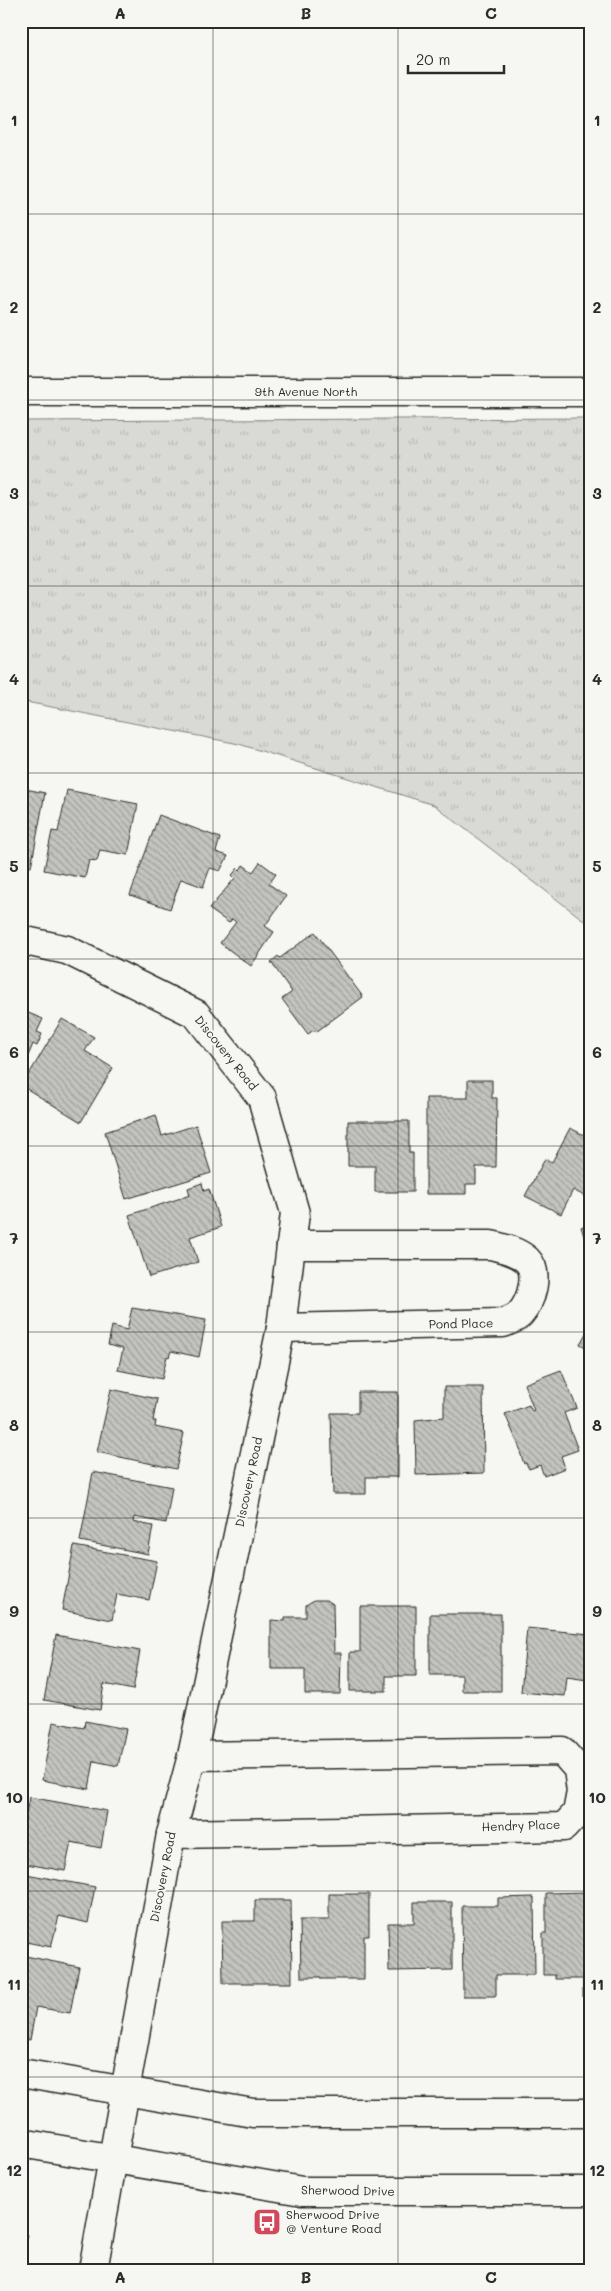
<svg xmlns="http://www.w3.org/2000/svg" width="611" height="2291" viewBox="0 0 611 2291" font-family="Mali,sans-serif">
  <defs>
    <pattern id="grass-tufts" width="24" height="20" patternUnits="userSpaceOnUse" patternTransform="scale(1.25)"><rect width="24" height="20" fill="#d9d9d5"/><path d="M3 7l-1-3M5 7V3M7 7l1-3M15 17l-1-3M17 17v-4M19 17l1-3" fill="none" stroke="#babab7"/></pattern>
    <pattern id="building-back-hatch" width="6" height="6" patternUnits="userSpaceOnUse" patternTransform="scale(1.25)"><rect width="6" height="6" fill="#c3c3c0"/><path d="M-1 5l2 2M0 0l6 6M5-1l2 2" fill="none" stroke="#9f9f9c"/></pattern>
  </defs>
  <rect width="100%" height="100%" fill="#f6f6f2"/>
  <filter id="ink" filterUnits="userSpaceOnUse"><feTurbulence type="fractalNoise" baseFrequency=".02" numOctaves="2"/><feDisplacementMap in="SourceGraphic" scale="10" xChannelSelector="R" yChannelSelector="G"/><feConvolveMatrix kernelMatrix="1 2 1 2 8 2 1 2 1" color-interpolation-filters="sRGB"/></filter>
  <g filter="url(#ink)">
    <path fill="url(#grass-tufts)" stroke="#828280" d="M 590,418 L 590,925 L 434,805 L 239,744 L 21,701 L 21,421 Z"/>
    <g fill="url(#building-back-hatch)" stroke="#2b2b2b">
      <path d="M 21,788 L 45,793 L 31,867 L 21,866 Z"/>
      <path d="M 67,790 L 138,804 L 128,855 L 100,850 L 97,861 L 89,860 L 85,878 L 44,870 L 52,831 L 58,832 Z"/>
      <path d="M 159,815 L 220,838 L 216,852 L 228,856 L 220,871 L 210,868 L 203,887 L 181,879 L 170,909 L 130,895 Z"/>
      <path d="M 260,862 L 276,874 L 269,884 L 286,896 L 265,926 L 274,932 L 251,966 L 220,943 L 236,922 L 232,919 L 229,923 L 209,909 L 235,878 L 232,875 L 238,868 L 240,870 L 243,865 L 253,872 Z"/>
      <path d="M 315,932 L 363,997 L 316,1032 L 314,1030 L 308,1034 L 282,999 L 292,992 L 271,962 L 278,956 L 280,958 Z"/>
      <path d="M 21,1010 L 43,1019 L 37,1032 L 42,1034 L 37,1046 L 33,1044 L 21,1073 Z"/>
      <path d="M 62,1019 L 94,1037 L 85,1051 L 113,1068 L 81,1122 L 22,1086 Z"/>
      <path d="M 468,1080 L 492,1080 L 492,1098 L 497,1098 L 496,1167 L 476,1167 L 476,1184 L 466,1184 L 466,1194 L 426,1194 L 426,1098 L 468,1098 Z"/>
      <path d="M 156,1115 L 162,1136 L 196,1125 L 211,1173 L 126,1199 L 105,1132 Z"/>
      <path d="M 348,1121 L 409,1121 L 409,1153 L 413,1153 L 413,1192 L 375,1192 L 375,1166 L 348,1166 Z"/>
      <path d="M 570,1128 L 590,1138 L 590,1199 L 573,1190 L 561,1214 L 525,1196 L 545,1159 L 552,1162 Z"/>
      <path d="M 202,1183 L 204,1191 L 209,1189 L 221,1227 L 190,1237 L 198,1262 L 149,1277 L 129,1215 L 190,1195 L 188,1188 Z"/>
      <path d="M 590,1224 L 590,1255 L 581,1227 Z"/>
      <path d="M 132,1308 L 206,1320 L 199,1357 L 171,1351 L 169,1357 L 167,1356 L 162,1379 L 118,1370 L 123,1349 L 108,1345 L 112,1326 L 127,1330 Z"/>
      <path d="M 590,1326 L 590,1349 L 580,1344 Z"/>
      <path d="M 561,1370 L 577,1408 L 564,1413 L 578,1450 L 561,1456 L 565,1468 L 544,1476 L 540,1465 L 529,1469 L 526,1463 L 524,1464 L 520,1452 L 521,1451 L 505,1414 L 529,1405 L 532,1411 L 534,1410 L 524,1384 Z"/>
      <path d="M 444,1387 L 483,1387 L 484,1473 L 416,1475 L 415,1420 L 444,1417 Z"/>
      <path d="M 111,1389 L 157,1399 L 153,1421 L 156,1421 L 155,1427 L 184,1433 L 176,1469 L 97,1452 Z"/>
      <path d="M 358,1392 L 398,1392 L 398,1477 L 366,1477 L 366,1494 L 333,1494 L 331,1413 L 358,1413 Z"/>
      <path d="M 93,1472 L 172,1487 L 166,1523 L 134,1517 L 133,1522 L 153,1526 L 148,1554 L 80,1541 Z"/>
      <path d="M 74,1546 L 157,1561 L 149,1600 L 117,1594 L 112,1620 L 62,1610 Z"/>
      <path d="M 314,1600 L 327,1600 L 333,1604 L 334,1653 L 341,1653 L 340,1694 L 305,1694 L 305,1669 L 271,1669 L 271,1620 L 285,1621 L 285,1617 L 306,1617 L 306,1605 Z"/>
      <path d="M 360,1606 L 416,1606 L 416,1676 L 386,1676 L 386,1691 L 350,1691 L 350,1652 L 360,1652 Z"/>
      <path d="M 430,1614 L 501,1614 L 501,1691 L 462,1691 L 462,1675 L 430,1675 Z"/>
      <path d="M 527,1628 L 590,1634 L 587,1680 L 567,1677 L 565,1696 L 521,1692 Z"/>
      <path d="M 56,1635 L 140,1651 L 133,1690 L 104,1684 L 100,1710 L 44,1700 Z"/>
      <path d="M 85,1721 L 126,1729 L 118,1766 L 94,1761 L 89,1789 L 42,1780 L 53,1722 L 84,1728 Z"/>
      <path d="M 29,1797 L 107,1811 L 101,1848 L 71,1842 L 65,1871 L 21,1863 L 21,1825 L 24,1826 Z"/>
      <path d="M 21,1873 L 95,1887 L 88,1923 L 59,1916 L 51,1947 L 21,1941 Z"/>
      <path d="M 585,1892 L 586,1919 L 590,1919 L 590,1997 L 583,1997 L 583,1979 L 555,1979 L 555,1975 L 543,1975 L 543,1933 L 546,1933 L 546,1893 Z"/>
      <path d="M 329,1894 L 369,1894 L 369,1936 L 364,1936 L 364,1979 L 321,1979 L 321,1977 L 301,1977 L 300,1920 L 329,1920 Z"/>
      <path d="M 534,1897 L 535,1975 L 496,1975 L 496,1996 L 463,1996 L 462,1906 L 498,1906 L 498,1898 Z"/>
      <path d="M 255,1900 L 291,1900 L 292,1983 L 223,1983 L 222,1921 L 255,1921 Z"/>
      <path d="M 414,1902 L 452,1902 L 452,1970 L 389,1971 L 388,1923 L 414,1923 Z"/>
      <path d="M 21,1955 L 79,1967 L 70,2013 L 36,2007 L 30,2040 L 21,2038 Z"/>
      <path d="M 21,2233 L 27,2235 L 21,2266 Z"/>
    </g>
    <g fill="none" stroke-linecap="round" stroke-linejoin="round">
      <defs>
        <g id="street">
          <path d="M 21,940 L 67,950 L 196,1014 L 262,1098 L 295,1213 L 281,1328 L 192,1756 L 171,1834 L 93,2270"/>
          <path d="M 281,1328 L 503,1323 C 509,1321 517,1318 520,1314 C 531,1302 540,1273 527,1260 C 517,1251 503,1248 491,1245 L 291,1245"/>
          <path d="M 171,1834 L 564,1827 L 577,1813 L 581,1792 L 578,1769 L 562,1751 L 192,1756"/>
        </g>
        <g id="secondary">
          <path d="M 21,2073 L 253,2113 L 590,2113"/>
          <path d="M 21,2143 L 302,2191 L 590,2191"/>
        </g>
        <path id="primary" d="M 21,392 L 590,392"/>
      </defs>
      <use href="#street" stroke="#2b2b2b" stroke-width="31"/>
      <use href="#secondary" stroke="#2b2b2b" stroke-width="31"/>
      <use href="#primary" stroke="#2b2b2b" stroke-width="31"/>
      <use href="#street" stroke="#f6f6f2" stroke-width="28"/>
      <use href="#secondary" stroke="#f6f6f2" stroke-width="28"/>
      <use href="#primary" stroke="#f6f6f2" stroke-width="28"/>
    </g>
  </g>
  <path fill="none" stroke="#2b2b2b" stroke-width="1" stroke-opacity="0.55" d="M 213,21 L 213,2270M 398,21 L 398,2270M 21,214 L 590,214M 21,400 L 590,400M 21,586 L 590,586M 21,773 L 590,773M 21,959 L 590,959M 21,1146 L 590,1146M 21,1332 L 590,1332M 21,1518 L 590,1518M 21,1704 L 590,1704M 21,1891 L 590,1891M 21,2077 L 590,2077"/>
  <defs>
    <symbol id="bus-square" viewBox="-11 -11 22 22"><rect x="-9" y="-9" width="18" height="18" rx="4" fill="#d1495b" stroke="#f6f6f2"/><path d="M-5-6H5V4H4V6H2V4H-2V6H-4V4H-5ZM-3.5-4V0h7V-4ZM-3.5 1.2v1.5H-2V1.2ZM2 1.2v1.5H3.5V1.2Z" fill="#fff"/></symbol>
  </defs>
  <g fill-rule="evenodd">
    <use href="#bus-square" x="251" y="2206" width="32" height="32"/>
  </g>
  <g text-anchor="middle" stroke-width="4.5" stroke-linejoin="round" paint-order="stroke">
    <g font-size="12" fill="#2b2b2b" stroke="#f6f6f2">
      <text x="306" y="396">9th Avenue North</text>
      <text transform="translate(226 1053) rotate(51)" y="4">Discovery Road</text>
      <text transform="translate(461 1324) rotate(-1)" y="4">Pond Place</text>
      <text transform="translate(249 1482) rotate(-78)" y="4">Discovery Road</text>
      <text transform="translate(521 1826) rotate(-2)" y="4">Hendry Place</text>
      <text transform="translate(163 1877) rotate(-79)" y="4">Discovery Road</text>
      <text transform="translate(348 2191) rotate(1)" y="4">Sherwood Drive</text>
    </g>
    <g font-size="12" fill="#2b2b2b" stroke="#f6f6f2" text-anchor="start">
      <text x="286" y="2219">Sherwood Drive<tspan x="286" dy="14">@ Venture Road</tspan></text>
    </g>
  </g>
  <rect width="611" height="2291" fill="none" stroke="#f6f6f2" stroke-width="55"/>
  <path d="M408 65v8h96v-8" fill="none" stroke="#2b2b2b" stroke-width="2.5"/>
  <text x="416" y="65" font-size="15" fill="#2b2b2b" stroke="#f6f6f2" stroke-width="4" paint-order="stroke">20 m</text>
  <rect x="28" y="28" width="556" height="2236" fill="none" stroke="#2b2b2b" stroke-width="2"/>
  <g font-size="16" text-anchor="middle" font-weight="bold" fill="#2b2b2b">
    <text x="120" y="19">A</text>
    <text x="306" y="19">B</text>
    <text x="491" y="19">C</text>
    <text x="14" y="126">1</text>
    <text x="597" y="126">1</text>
    <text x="14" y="313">2</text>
    <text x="597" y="313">2</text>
    <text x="14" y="499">3</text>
    <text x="597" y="499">3</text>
    <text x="14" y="685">4</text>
    <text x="597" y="685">4</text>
    <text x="14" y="872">5</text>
    <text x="597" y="872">5</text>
    <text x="14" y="1058">6</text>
    <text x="597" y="1058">6</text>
    <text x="14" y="1244">7</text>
    <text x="597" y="1244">7</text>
    <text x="14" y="1431">8</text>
    <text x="597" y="1431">8</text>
    <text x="14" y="1617">9</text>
    <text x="597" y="1617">9</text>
    <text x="14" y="1803">10</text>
    <text x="597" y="1803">10</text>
    <text x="14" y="1990">11</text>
    <text x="597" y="1990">11</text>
    <text x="14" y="2176">12</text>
    <text x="597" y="2176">12</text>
    <text x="120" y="2283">A</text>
    <text x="306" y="2283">B</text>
    <text x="491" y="2283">C</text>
  </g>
</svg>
